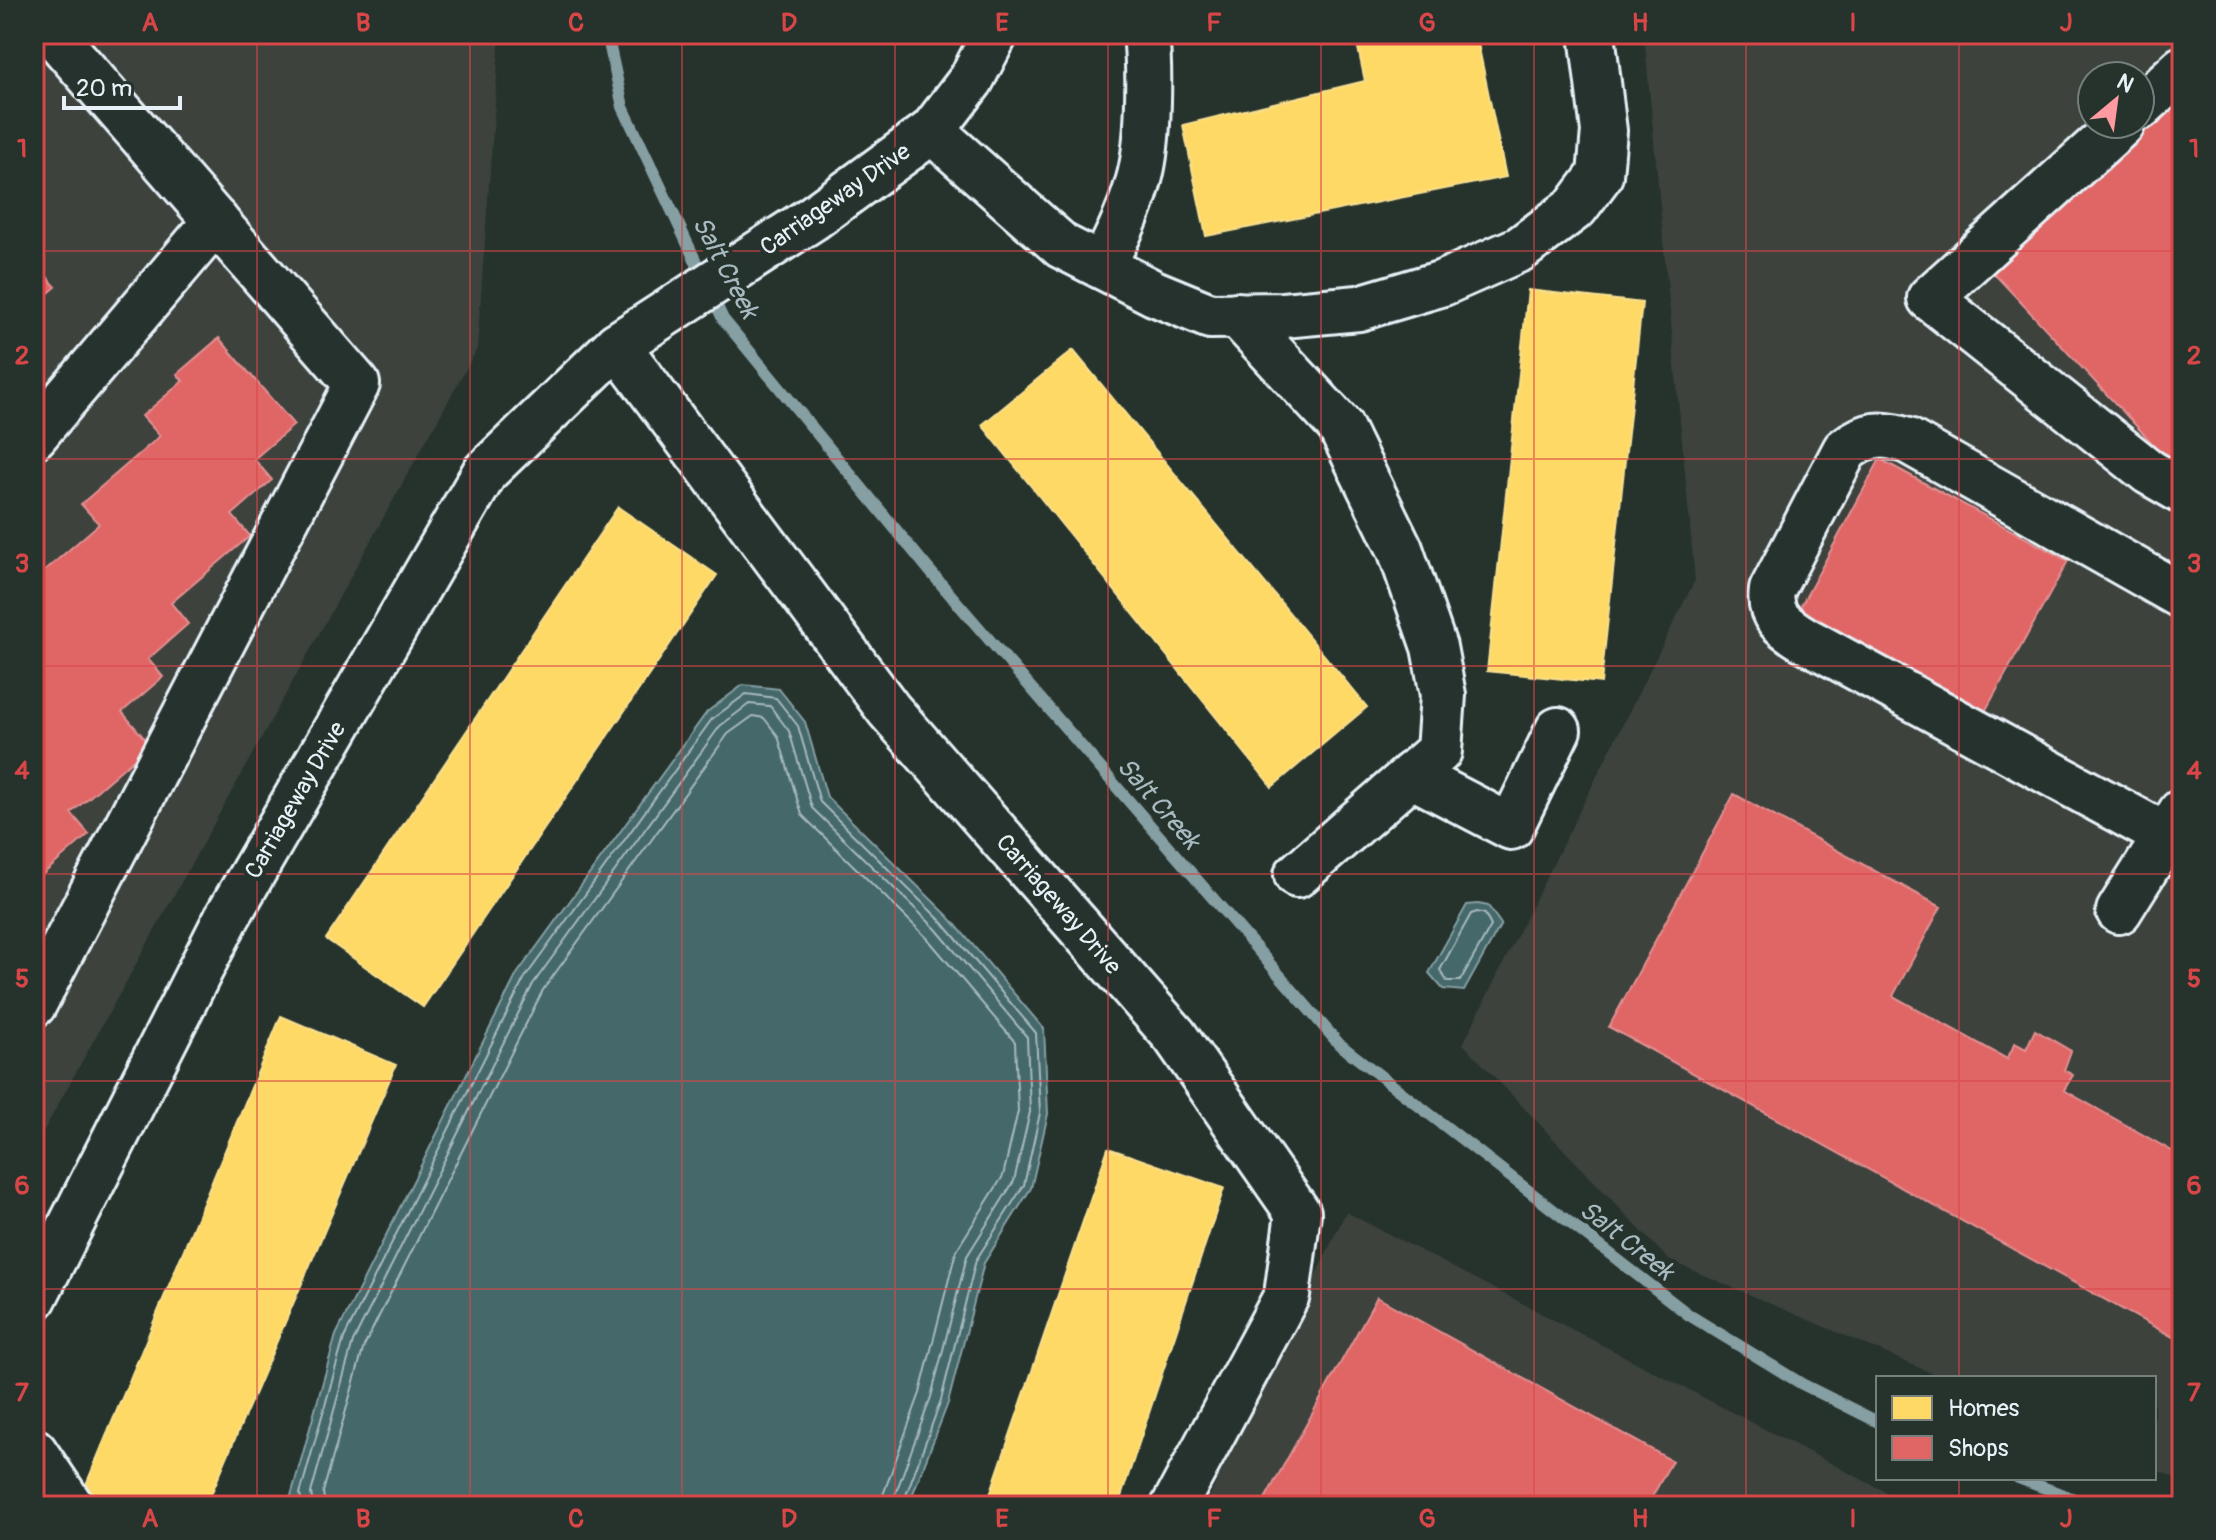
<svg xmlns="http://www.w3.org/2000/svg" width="2216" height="1540" viewBox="0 0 2216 1540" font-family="Pangolin,sans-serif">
  <rect width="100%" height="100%" fill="#26332d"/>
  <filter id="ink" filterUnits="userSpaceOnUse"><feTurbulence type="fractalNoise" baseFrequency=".0125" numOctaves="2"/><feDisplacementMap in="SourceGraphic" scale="16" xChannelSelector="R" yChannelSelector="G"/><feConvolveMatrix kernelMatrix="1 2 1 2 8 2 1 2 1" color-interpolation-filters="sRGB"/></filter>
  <g filter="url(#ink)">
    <g fill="#3c423c" fill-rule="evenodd">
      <path d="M 34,34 L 500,34 L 477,349 L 34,1148 Z"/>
      <path d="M 1644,34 L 2182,34 L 2182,1481 L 2154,1469 L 2154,1378 L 1943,1378 L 1669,1260 L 1463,1044 L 1695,580 ZM 2092,76 L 2140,76 L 2140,124 L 2092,124 Z"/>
      <path d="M 1346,1212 L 1913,1506 L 1205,1506 Z"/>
    </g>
    <g fill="#45686a" stroke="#869fa3" stroke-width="2">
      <path d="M 743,685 L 779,689 L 805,722 L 827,797 L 949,917 L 1044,1029 L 1048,1114 L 1031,1188 L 984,1263 L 948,1403 L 908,1506 L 296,1506 L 291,1496 L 336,1335 L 517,974 L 707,712 Z"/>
      <path d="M 1478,904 L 1488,906 L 1501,924 L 1464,991 L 1443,989 L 1429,973 L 1467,905 Z"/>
    </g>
    <g fill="#ffd966" stroke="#f8e092" stroke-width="2">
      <path d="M 1355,34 L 1476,34 L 1506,177 L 1206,236 L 1183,125 L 1365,81 Z"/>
      <path d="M 1528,290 L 1642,303 L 1601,683 L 1487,671 Z"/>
      <path d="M 1073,350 L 1367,707 L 1272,787 L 982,425 Z"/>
      <path d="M 618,507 L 717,575 L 423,1007 L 326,939 Z"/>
      <path d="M 281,1016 L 396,1065 L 206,1506 L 95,1506 L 80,1499 Z"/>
      <path d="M 1108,1148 L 1224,1188 L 1118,1506 L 986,1506 Z"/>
    </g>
    <g fill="#e06666" stroke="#e29092" stroke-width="2">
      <path d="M 2182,84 L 2182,447 L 2168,460 L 1986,265 Z"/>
      <path d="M 34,262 L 56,287 L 34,305 Z"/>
      <path d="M 219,338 L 294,425 L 254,459 L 272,480 L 232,515 L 250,536 L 171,603 L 188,624 L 148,659 L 163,677 L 122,712 L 150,745 L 71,813 L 89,834 L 34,882 L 34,580 L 99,524 L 81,504 L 160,436 L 142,416 L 183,381 L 177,374 Z"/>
      <path d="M 1880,459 L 2068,561 L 1982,717 L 1796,615 Z"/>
      <path d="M 1734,794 L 1941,907 L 1893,996 L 2007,1059 L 2015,1043 L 2026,1049 L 2035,1030 L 2071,1051 L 2064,1070 L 2073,1075 L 2064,1090 L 2179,1155 L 2182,1150 L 2182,1342 L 1609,1027 Z"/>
      <path d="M 1377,1297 L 1672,1461 L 1647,1506 L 1261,1506 Z"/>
    </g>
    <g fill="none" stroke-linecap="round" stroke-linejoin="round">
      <g stroke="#a7babf" stroke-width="2">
        <path d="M 1477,912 L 1485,914 L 1491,926 L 1460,981 L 1447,981 L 1440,970 L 1471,914 Z"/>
        <path d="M 303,1506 L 300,1494 L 344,1338 L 524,979 L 712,719 L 746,694 L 776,698 L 798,726 L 820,802 L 943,923 L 1036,1033 L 1040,1113 L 1024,1185 L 976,1260 L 941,1400 L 902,1506"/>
        <path d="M 313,1506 L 311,1493 L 353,1342 L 533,984 L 720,726 L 749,704 L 770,706 L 789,731 L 812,808 L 936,929 L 1027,1037 L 1030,1112 L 1014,1181 L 967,1256 L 931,1397 L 891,1506"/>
        <path d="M 325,1506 L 323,1492 L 364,1346 L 543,990 L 728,734 L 753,716 L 764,718 L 778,736 L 802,815 L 927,938 L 1015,1042 L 1018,1111 L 1003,1176 L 956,1251 L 920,1393 L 879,1506"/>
      </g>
      <g stroke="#869fa3" stroke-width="12">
        <path d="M 607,34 L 623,107 L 723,319 L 929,570 L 1339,1044 L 1689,1315 L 1802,1384 L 1878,1422"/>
        <path d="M 2018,1478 L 2093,1506"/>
      </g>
      <defs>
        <g id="minor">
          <path d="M 2140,107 L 2182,69"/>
          <path d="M 2122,124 L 1930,298 L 2149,472 L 2182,491"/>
          <path d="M 932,131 L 1062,246 L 1154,293 L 1210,316 L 1283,315 L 1359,308 L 1443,283 L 1520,249 L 1576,207 L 1600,175 L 1604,131 L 1592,34"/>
          <path d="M 1102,266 C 1118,237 1132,208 1140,176 C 1149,141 1150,70 1146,34"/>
          <path d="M 1237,315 L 1340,426 L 1400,549 L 1434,647 L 1443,695 L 1439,751 L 1297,875"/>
          <path d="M 617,345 L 813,218 L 932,131 L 971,80 L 995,34"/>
          <path d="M 34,436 L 216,221"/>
          <path d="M 1411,775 L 1511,827 L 1558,730"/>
          <path d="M 2166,836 L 1804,639 C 1783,626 1768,616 1772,590 L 1845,450 C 1867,433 1882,432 1908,441 L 2182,596"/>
          <path d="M 2119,911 L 2181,812"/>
          <path d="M 34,1004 L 357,384 L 53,34"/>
          <path d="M 34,1298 L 226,919 L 485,472 L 617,345 L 889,710 L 1175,1036 L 1298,1213 L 1287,1295 L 1174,1506"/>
          <path d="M 34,1451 L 71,1506"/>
        </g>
      </defs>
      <use href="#minor" stroke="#e8f1f8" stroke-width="50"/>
      <use href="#minor" stroke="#26332d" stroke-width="44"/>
    </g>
  </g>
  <path fill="none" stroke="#d94647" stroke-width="2" stroke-opacity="0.55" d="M 257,34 L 257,1506M 470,34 L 470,1506M 682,34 L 682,1506M 895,34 L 895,1506M 1108,34 L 1108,1506M 1321,34 L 1321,1506M 1534,34 L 1534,1506M 1746,34 L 1746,1506M 1959,34 L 1959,1378M 34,251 L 2182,251M 34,459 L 2182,459M 34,666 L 2182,666M 34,874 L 2182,874M 34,1081 L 2182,1081M 34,1289 L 2182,1289M 1959,1478 L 1959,1506"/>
  <g text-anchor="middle" stroke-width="8" stroke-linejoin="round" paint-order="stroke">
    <g font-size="24" fill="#e8f1f8" stroke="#26332d">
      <text transform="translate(835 199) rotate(-35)" y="8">Carriageway Drive</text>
      <text transform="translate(295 800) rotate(-60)" y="8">Carriageway Drive</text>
      <text transform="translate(1059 904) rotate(49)" y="8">Carriageway Drive</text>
    </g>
    <g font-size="26" font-style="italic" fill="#a7babf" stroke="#26332d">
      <text transform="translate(726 267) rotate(62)" y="9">Salt Creek</text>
      <text transform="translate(1159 803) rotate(49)" y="9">Salt Creek</text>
      <text transform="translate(1627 1240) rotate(38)" y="9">Salt Creek</text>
    </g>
  </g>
  <rect width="2216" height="1540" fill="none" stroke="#26332d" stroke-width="88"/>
  <rect x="1876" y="1376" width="280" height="104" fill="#26332d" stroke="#747f7e" stroke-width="2"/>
  <rect x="1892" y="1396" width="40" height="24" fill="#ffd966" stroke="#747f7e" stroke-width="2"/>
  <text x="1948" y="1416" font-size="24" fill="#e8f1f8">Homes</text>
  <rect x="1892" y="1436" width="40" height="24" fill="#e06666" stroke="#747f7e" stroke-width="2"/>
  <text x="1948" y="1456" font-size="24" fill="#e8f1f8">Shops</text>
  <g transform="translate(2116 100) rotate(29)"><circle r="38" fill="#26332d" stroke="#747f7e" stroke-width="2"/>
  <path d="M0-6L14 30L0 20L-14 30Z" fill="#ff9aa2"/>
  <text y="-12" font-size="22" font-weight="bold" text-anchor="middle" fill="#e8f1f8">N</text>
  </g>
  <path d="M64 96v12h116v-12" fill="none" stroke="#e8f1f8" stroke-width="4"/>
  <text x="76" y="96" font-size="24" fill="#e8f1f8" stroke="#26332d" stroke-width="6" paint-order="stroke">20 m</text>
  <rect x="44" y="44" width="2128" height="1452" fill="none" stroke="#d94647" stroke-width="3"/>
  <g font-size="26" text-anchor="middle" font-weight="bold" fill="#d94647">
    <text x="150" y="31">A</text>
    <text x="363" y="31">B</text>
    <text x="576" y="31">C</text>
    <text x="789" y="31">D</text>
    <text x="1002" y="31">E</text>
    <text x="1214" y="31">F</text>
    <text x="1427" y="31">G</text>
    <text x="1640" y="31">H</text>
    <text x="1853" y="31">I</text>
    <text x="2066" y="31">J</text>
    <text x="22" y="157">1</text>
    <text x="2194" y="157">1</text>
    <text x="22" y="364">2</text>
    <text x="2194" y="364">2</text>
    <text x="22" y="572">3</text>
    <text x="2194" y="572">3</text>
    <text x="22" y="779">4</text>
    <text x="2194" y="779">4</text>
    <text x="22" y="987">5</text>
    <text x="2194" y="987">5</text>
    <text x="22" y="1194">6</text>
    <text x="2194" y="1194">6</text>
    <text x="22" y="1401">7</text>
    <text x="2194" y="1401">7</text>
    <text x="150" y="1527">A</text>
    <text x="363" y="1527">B</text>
    <text x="576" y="1527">C</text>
    <text x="789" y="1527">D</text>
    <text x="1002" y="1527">E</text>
    <text x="1214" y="1527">F</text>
    <text x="1427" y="1527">G</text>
    <text x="1640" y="1527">H</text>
    <text x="1853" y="1527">I</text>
    <text x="2066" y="1527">J</text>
  </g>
</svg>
